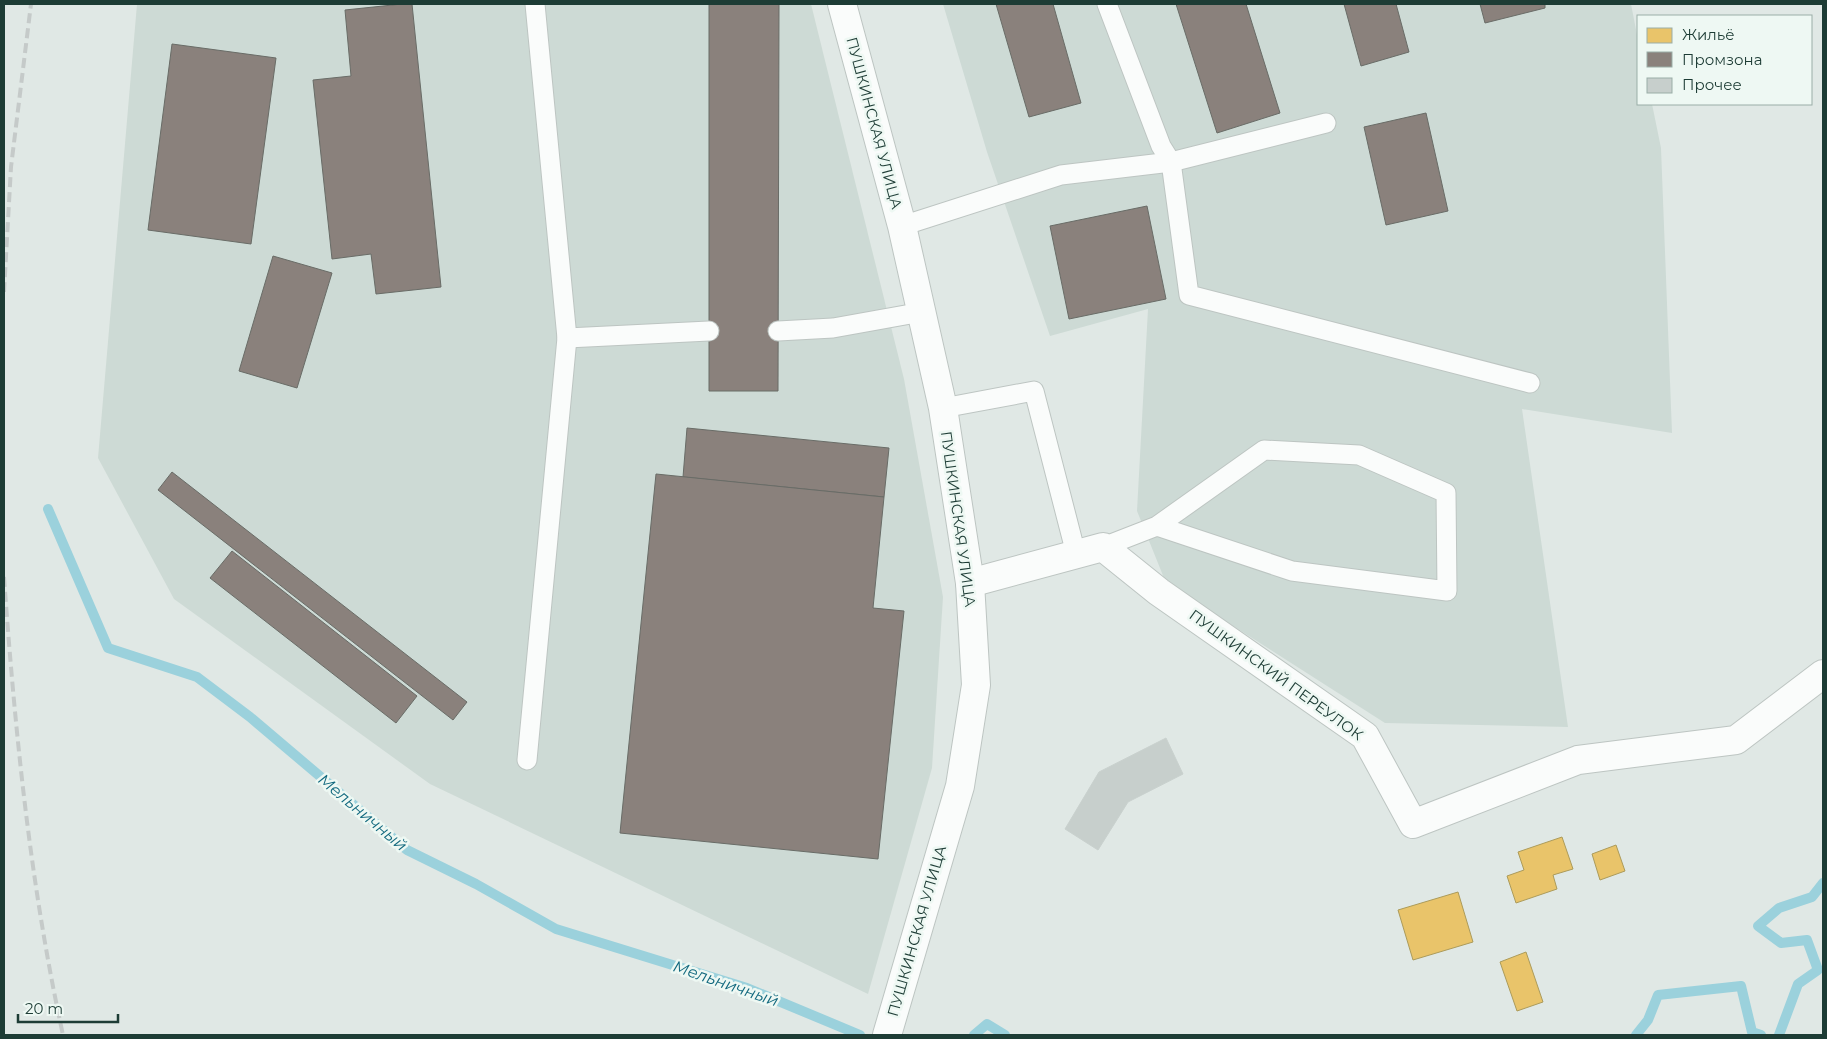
<svg xmlns="http://www.w3.org/2000/svg" width="1827" height="1039" viewBox="0 0 1827 1039" font-family="Montserrat,sans-serif">
  <rect width="100%" height="100%" fill="#e0e8e5"/>
  <g fill="#cddad5">
    <path d="M 137,4 L 811,4 L 904,379 L 943,597 L 932,768 L 868,994 L 430,784 L 174,599 L 98,458 Z"/>
    <path d="M 943,4 L 1631,4 L 1638,40 L 1638,104 L 1652,104 L 1661,148 L 1672,433 L 1522,409 L 1568,727 L 1385,723 L 1166,583 L 1137,511 L 1148,309 L 1050,336 L 987,152 Z"/>
  </g>
  <g fill="#e9c46a" stroke="#ac9b5a">
    <path d="M 1562,837 L 1573,869 L 1553,875 L 1557,889 L 1516,903 L 1507,876 L 1524,870 L 1518,852 Z"/>
    <path d="M 1616,845 L 1625,871 L 1600,880 L 1592,854 Z"/>
    <path d="M 1458,892 L 1473,942 L 1413,960 L 1398,910 Z"/>
    <path d="M 1526,952 L 1543,1002 L 1517,1011 L 1500,962 Z"/>
  </g>
  <g fill="#8a817c" stroke="#696c67">
    <path d="M 402,4 L 412,4 L 441,287 L 376,294 L 371,254 L 332,259 L 313,80 L 351,76 L 345,10 Z"/>
    <path d="M 709,4 L 779,4 L 778,391 L 709,391 Z"/>
    <path d="M 996,4 L 1053,4 L 1081,103 L 1029,117 Z"/>
    <path d="M 1176,4 L 1246,4 L 1280,113 L 1217,133 Z"/>
    <path d="M 1344,4 L 1396,4 L 1409,52 L 1361,66 Z"/>
    <path d="M 1480,4 L 1545,4 L 1545,8 L 1485,23 Z"/>
    <path d="M 172,44 L 276,58 L 251,244 L 148,230 Z"/>
    <path d="M 1426,113 L 1448,211 L 1386,225 L 1364,127 Z"/>
    <path d="M 1147,206 L 1166,299 L 1069,319 L 1050,226 Z"/>
    <path d="M 273,256 L 332,273 L 297,388 L 239,371 Z"/>
    <path d="M 687,428 L 889,448 L 884,497 L 683,477 Z"/>
    <path d="M 172,472 L 467,702 L 453,720 L 158,490 Z"/>
    <path d="M 656,474 L 884,497 L 873,608 L 904,611 L 878,859 L 620,833 Z"/>
    <path d="M 232,551 L 417,696 L 396,723 L 210,578 Z"/>
  </g>
  <g fill="none" stroke-linecap="round" stroke-linejoin="round">
    <g stroke="#9bd1dc" stroke-width="10">
      <path d="M 48,509 L 108,648 L 197,677 L 250,717 L 407,850 L 476,884 L 556,929 L 747,988 L 860,1035"/>
      <path d="M 974,1035 L 987,1024 L 1005,1035"/>
      <path d="M 1636,1035 L 1648,1020 L 1658,995 L 1741,986 L 1752,1032 L 1761,1035"/>
      <path d="M 1779,1035 L 1798,984 L 1818,970 L 1807,940 L 1781,943 L 1758,926 L 1779,908 L 1812,897 L 1823,883"/>
    </g>
  </g>
  <path fill="#c7cfcc" stroke="#c9d1ce" d="M 1166,738 L 1183,774 L 1128,802 L 1098,850 L 1065,829 L 1099,772 Z"/>
  <g fill="none" stroke-linecap="round" stroke-linejoin="round">
    <defs>
      <g id="service">
        <path d="M 1107,4 L 1161,146 L 1171,162 L 1189,295 L 1530,383"/>
        <path d="M 902,226 L 1061,175 L 1171,162 L 1326,123"/>
        <path d="M 778,331 L 833,328 L 922,312"/>
        <path d="M 567,338 L 709,331"/>
        <path d="M 943,408 L 1034,391 L 1076,554"/>
        <path d="M 1103,547 L 1157,526 L 1264,450 L 1359,455 L 1446,493 L 1447,591 L 1292,571 L 1157,526"/>
        <path d="M 527,760 L 567,338 L 535,4"/>
      </g>
      <path id="minor" d="M 970,583 L 1103,547 L 1159,592 L 1365,736 L 1413,824 L 1578,760 L 1736,740 L 1823,674"/>
      <path id="tertiary" d="M 842,4 L 902,226 L 943,408 L 970,583 L 976,685 L 960,786 L 887,1035"/>
    </defs>
    <use href="#service" stroke="#bdc5c2" stroke-width="21"/>
    <use href="#minor" stroke="#bdc5c2" stroke-width="30"/>
    <use href="#tertiary" stroke="#bdc5c2" stroke-width="30"/>
    <use href="#service" stroke="#fafcfb" stroke-width="19"/>
    <use href="#minor" stroke="#fafcfb" stroke-width="28"/>
    <use href="#tertiary" stroke="#fafcfb" stroke-width="28"/>
    <g stroke="#c5cac9" stroke-width="4" stroke-dasharray="10 5" stroke-linecap="butt">
      <path d="M 4,292 L 11,167 L 31,4"/>
      <path d="M 4,577 C 15,731 30,884 63,1035"/>
    </g>
  </g>
  <g text-anchor="middle" stroke-width="5" stroke-linejoin="round" paint-order="stroke">
    <g font-size="15" fill="#1d3c35" stroke="#eef8f3">
      <text transform="translate(874 123) rotate(75)" y="5">ПУШКИНСКАЯ УЛИЦА</text>
      <text transform="translate(958 519) rotate(82)" y="5">ПУШКИНСКАЯ УЛИЦА</text>
      <text transform="translate(1276 675) rotate(36)" y="5">ПУШКИНСКИЙ ПЕРЕУЛОК</text>
      <text transform="translate(917 931) rotate(-74)" y="5">ПУШКИНСКАЯ УЛИЦА</text>
    </g>
    <g font-size="16" font-style="italic" fill="#11687e" stroke="#eef8f3">
      <text transform="translate(363 812) rotate(40)" y="6">Мельничный</text>
      <text transform="translate(726 983) rotate(19)" y="6">Мельничный</text>
    </g>
  </g>
  <rect width="1827" height="1039" fill="none" stroke="#1d3c35" stroke-width="10"/>
  <rect x="1637" y="15" width="175" height="90" fill="#eef8f3" stroke="#9aada7"/>
  <rect x="1647" y="28" width="25" height="15" fill="#e9c46a" stroke="#9aada7"/>
  <text x="1682" y="40" font-size="15" fill="#1d3c35">Жильё</text>
  <rect x="1647" y="52" width="25" height="15" fill="#8a817c" stroke="#9aada7"/>
  <text x="1682" y="65" font-size="15" fill="#1d3c35">Промзона</text>
  <rect x="1647" y="78" width="25" height="15" fill="#c7cfcc" stroke="#9aada7"/>
  <text x="1682" y="90" font-size="15" fill="#1d3c35">Прочее</text>
  <path d="M18 1014v8h100v-8" fill="none" stroke="#1d3c35" stroke-width="2.5"/>
  <text x="25" y="1014" font-size="15" fill="#1d3c35" stroke="#eef8f3" stroke-width="4" paint-order="stroke">20 m</text>
</svg>
